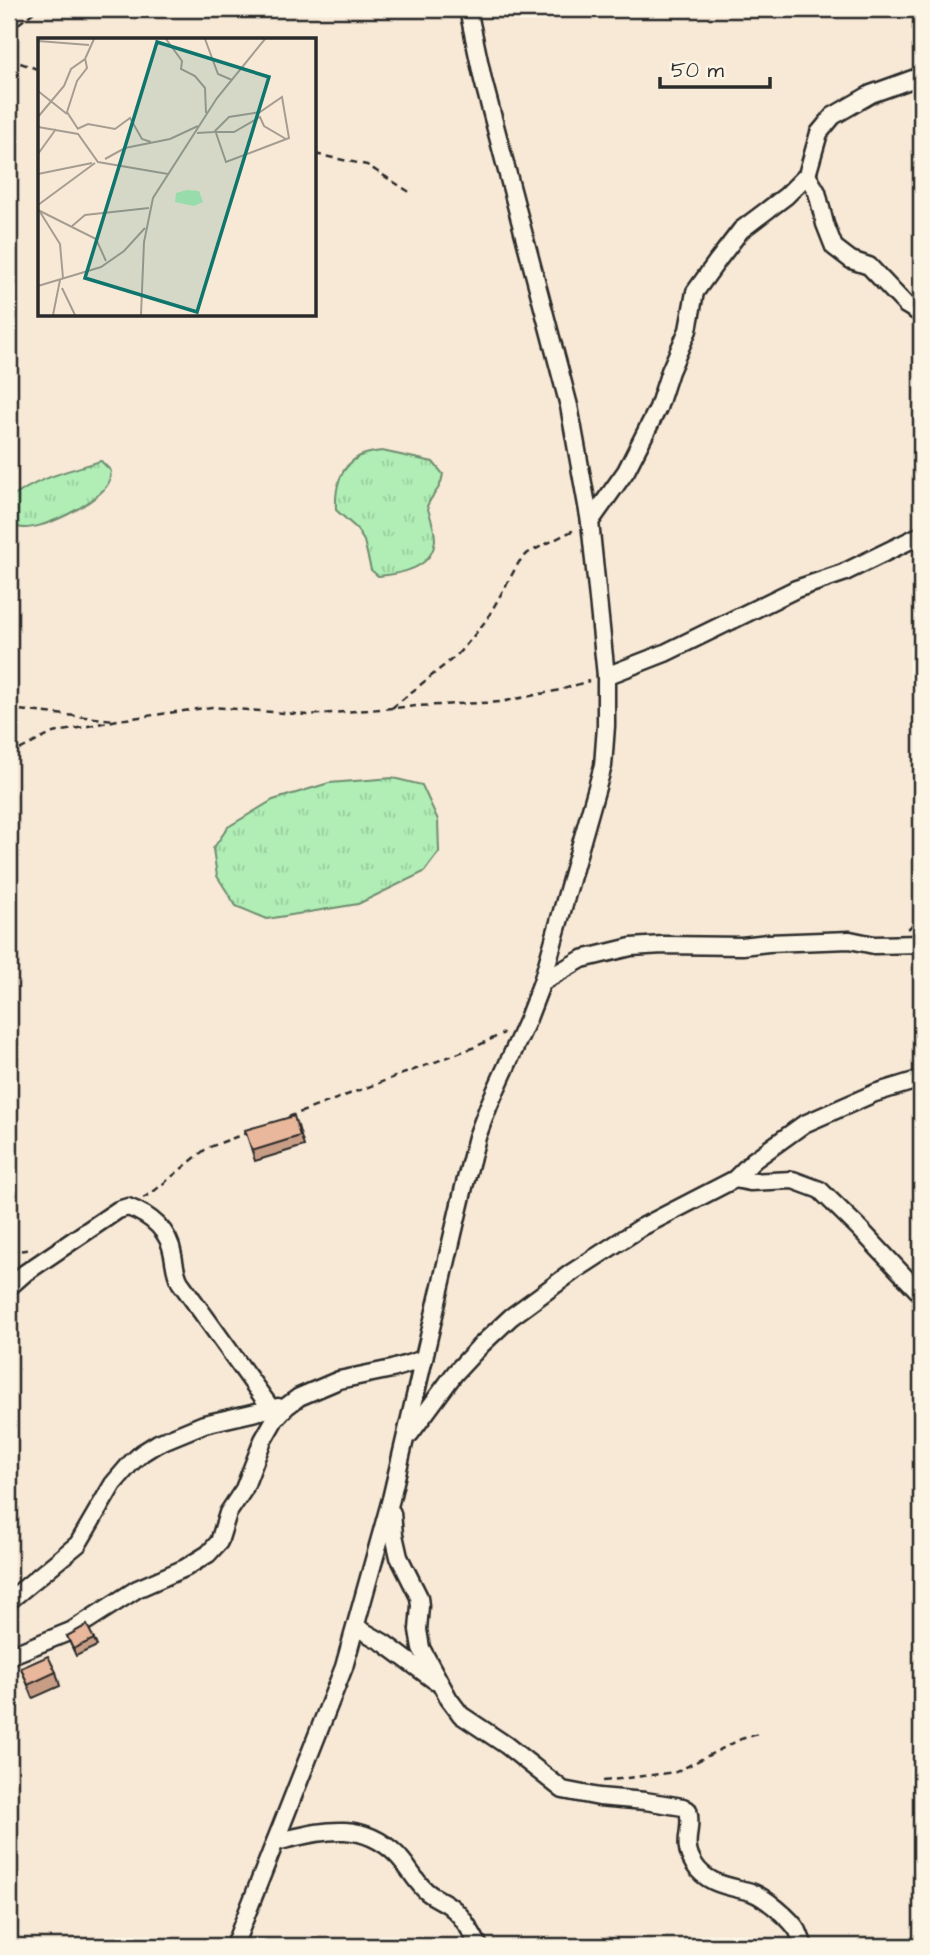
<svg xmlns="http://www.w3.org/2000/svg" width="930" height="1955" viewBox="0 0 930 1955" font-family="'Architects Daughter',sans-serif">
  <defs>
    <pattern id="grass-tufts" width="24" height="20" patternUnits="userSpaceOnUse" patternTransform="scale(1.75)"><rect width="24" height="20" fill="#b0eeb5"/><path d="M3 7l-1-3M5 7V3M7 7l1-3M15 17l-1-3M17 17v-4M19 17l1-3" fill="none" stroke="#98cc9c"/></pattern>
  </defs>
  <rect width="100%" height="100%" fill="#f8e9d6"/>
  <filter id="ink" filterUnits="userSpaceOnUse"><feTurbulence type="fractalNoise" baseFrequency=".0143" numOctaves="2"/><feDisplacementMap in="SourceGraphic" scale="14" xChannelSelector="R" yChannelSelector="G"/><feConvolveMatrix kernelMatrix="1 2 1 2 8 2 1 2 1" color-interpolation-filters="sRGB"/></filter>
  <g filter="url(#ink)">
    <g fill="url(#grass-tufts)" stroke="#6e8c70" stroke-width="2">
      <path d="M 382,451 L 433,462 L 443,474 C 440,492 434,491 427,506 C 430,516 435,528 435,539 C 434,568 401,574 378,576 L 371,570 L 364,541 L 356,528 L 336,510 C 335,488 339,467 360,456 C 366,453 375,452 382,451 Z"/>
      <path d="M 101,461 L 111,471 C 110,475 110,478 109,482 C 101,501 38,534 18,527 C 14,526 12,523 9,521 L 9,500 C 34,479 70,470 101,461 Z"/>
      <path d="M 393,778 L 422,785 L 438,820 L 439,852 L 424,872 L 358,904 L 267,919 L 236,906 L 217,876 L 213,849 L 228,827 L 273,800 L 329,783 Z"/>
    </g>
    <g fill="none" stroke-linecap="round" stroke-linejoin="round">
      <defs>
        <g id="minor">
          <path d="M 807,175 L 817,192 L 825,224 L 834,247 L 851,260 L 869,266 L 906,305 L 921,314"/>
          <path d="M 590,522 L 626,471 L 658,408 L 670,371 L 688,330 L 695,292 L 718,260 L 741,230 L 786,196 L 807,175 L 819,133 L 833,116 L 871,94 L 921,76"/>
          <path d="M 606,676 L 665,653 L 796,589 L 843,573 L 921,535"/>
          <path d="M 542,982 L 582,959 L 631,947 L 663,945 L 742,946 L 768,943 L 850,940 L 874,945 L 921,944"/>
          <path d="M 735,1179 L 750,1182 L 793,1180 L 820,1190 L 860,1229 L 921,1294"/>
          <path d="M 9,1287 L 25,1273 L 118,1210 L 128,1207 C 150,1215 169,1230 173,1255 C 175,1265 175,1273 180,1282 L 270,1407"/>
          <path d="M 410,1434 L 455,1373 L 481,1345 L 511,1317 L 571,1273 L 642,1227 L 735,1179 L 754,1160 L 804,1124 L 875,1093 L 921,1079"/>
          <path d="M 392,1513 L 394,1535 L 399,1557 L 419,1597 L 420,1606 L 418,1630 L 421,1648 L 449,1699 L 461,1715 L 506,1745 L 563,1790 L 599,1797 L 645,1801 L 683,1807 L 688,1810 C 694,1831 680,1841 694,1864 C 707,1885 730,1886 751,1892 C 765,1897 791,1919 798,1931 C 800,1936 802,1941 804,1946"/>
          <path d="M 9,1601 L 78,1544 L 113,1484 L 131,1463 L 142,1453 L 158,1443 L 204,1424 L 278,1407"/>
          <path d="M 356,1627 L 384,1643 L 434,1680"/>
          <path d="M 9,1656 L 71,1631 L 137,1589 L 185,1568 L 208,1554 L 219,1542 L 228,1513 L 244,1489 L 263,1440 L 275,1419 L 287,1406 L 299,1397 L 339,1380 L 392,1369 L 424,1359"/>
          <path d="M 275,1842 C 320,1832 360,1818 397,1855 C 407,1865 414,1879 424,1889 C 431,1897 443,1900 451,1907 C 463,1916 472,1933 479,1946"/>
          <path d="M 234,1946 L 344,1667 L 391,1499 L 464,1187 L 477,1137 L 489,1105 L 527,1021 L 542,982 L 603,766 L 606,726 L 606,676 L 590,522 L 569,406 L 483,80 L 468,9"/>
        </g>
      </defs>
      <use href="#minor" stroke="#2b2b2b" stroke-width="21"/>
      <g stroke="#2b2b2b" stroke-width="2.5" stroke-dasharray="7 5" stroke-linecap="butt">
        <path d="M 9,31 L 38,9"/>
        <path d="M 9,59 L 40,70"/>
        <path d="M 315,154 L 367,165 L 411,193"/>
        <path d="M 392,708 L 457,655 L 472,638 L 487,619 L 519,562 L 528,553 L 576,529"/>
        <path d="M 9,709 L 115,720"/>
        <path d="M 9,755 L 53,733 L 118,720 L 212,707 L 308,715 L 417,706 L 501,702 L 560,690 L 589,681"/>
        <path d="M 908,929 L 921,917"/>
        <path d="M 288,1117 L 475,1047 L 504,1033"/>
        <path d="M 143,1198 L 153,1192 L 207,1148 L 249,1132"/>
        <path d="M 9,1252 L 33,1249"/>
        <path d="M 603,1781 L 676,1772 L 741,1739 L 758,1734"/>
      </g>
      <use href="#minor" stroke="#fcf5e5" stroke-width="16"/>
    </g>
    <g fill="#c89d85" stroke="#2b2b2b" stroke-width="2">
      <path d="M 298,1126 L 304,1146 L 255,1161 L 252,1151 Z"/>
      <path d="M 67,1636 L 94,1639 L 97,1646 L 76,1656 Z"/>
      <path d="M 21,1668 L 56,1672 L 60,1686 L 33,1698 Z"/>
    </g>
    <g fill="#e9b79b" stroke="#2b2b2b" stroke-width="2">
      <path d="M 294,1116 L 300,1136 L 252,1151 L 245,1130 Z"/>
      <path d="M 87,1625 L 94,1639 L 73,1649 L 67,1636 Z"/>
      <path d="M 48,1656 L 56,1672 L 28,1685 L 21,1668 Z"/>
    </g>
  </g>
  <g transform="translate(38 38)">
    <rect width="278" height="278" fill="#f8e9d6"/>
    <path d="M 149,152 L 161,153 L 165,164 L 156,168 L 137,164 L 138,155 Z" fill="#b0eeb5"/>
    <path fill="none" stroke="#a69d92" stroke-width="2" d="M 128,1 L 144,23 L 143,31 L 157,38 L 167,50 L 168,75M 167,1 L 180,36 L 194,42M 0,3 L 51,7M 0,53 L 29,76M 0,79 L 26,48 L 33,31 L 47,21 L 56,1M 0,89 L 40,96 L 60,124 L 130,136M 39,91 L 50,86 L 77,91 L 92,80 L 104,101 L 113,104M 40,91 L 29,74 L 39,43 L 49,30 L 47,20M 177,94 L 196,94 L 222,79 L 226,88 L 248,101M 159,95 L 176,94 L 191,79 L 222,74 L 244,59 L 251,100 L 188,124 L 178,95M 0,116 L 18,91M 67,121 L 87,110 L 132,101 L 160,88M 0,136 L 54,125M 0,167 L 57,125M 0,172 L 58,201 L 68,223M 2,174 L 22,206 L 25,240M 33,189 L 47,177 L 111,170M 0,248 L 63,229 L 86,213 L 107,190M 24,250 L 37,277M 15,277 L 22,242M 103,277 L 106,204 L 115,160 L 179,60 L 227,1"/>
    <path fill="#0f766e" fill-opacity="0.15" stroke="#0f766e" stroke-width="3.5" d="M 119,4 L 231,39 L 159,274 L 47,240 Z"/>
    <rect width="278" height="278" fill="none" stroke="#2b2b2b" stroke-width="3.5"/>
  </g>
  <rect width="930" height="1955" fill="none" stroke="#fcf5e5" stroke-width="35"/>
  <rect x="18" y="18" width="895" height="1920" fill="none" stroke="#2b2b2b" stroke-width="2.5" filter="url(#ink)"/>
  <path d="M660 77v10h110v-10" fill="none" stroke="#2b2b2b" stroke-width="3.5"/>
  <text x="671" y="77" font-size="21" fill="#2b2b2b" stroke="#fcf5e5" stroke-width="5" paint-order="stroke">50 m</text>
</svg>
